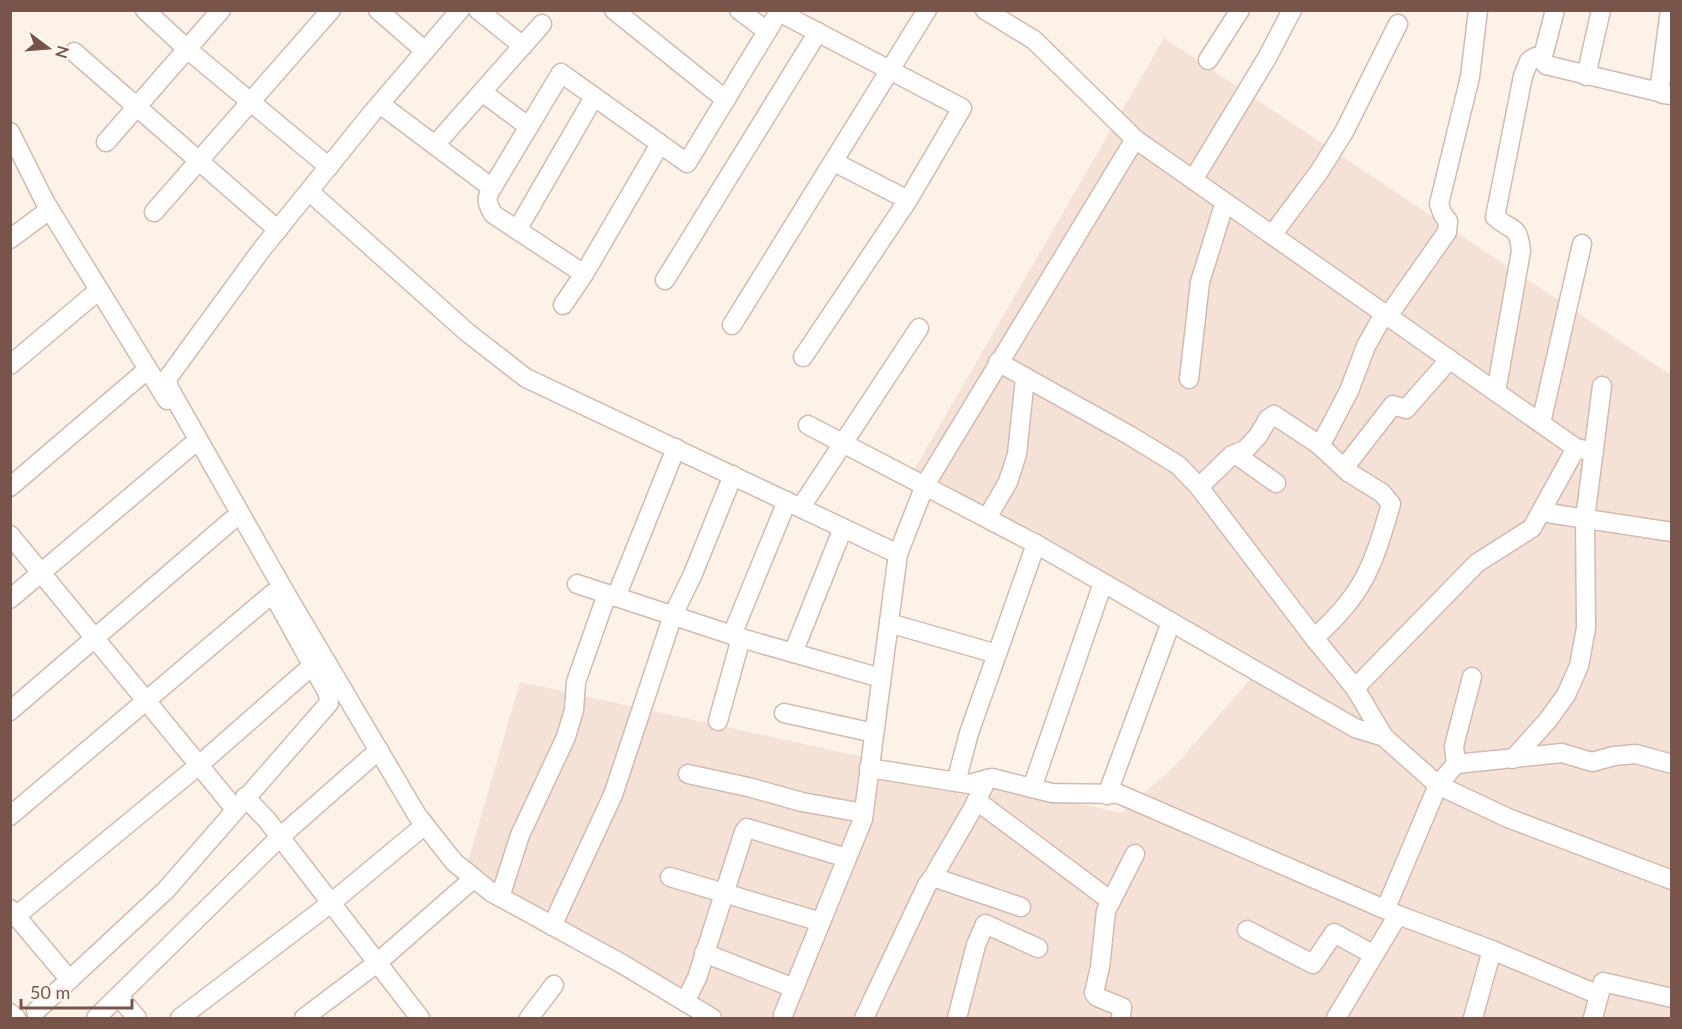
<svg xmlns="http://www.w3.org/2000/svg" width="1682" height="1029" viewBox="0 0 1682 1029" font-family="Lato,sans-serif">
  <rect width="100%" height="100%" fill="#fdf2e8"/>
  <path fill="#f5e2d6" d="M 1164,38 L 1671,375 L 1671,1018 L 692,1018 L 462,882 L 520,682 L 1121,813 L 1175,766 L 1253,676 L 1036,544 L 906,484 Z"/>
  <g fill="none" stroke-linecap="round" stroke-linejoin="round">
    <defs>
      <g id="minor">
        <path d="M 145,10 L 187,49 L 329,167"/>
        <path d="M 378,10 L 425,51"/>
        <path d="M 460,10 L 372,113 L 262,249 L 167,379 L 169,388 L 286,594 L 417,815 L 454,862 L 491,892 L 624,965 L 712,1018"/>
        <path d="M 478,10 L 523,46"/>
        <path d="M 614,10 L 726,100"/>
        <path d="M 739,10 L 767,31"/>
        <path d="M 1555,10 L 1542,60 L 1546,65 L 1659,92"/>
        <path d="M 1670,10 L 1659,92 L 1663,94 L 1672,95"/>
        <path d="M 779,12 L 962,108 L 908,200 L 803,357"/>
        <path d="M 74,52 L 278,230"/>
        <path d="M 1208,60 L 1240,10"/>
        <path d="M 1586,76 L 1601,10"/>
        <path d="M 482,92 L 529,127"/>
        <path d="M 380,104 L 492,188"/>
        <path d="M 10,132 L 45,202 L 167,400"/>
        <path d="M 1135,139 L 1576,448 L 1594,452"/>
        <path d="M 106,142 L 221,10"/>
        <path d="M 435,145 L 542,24"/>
        <path d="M 834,162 L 908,200"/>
        <path d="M 1193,180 L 1267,58 L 1292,10"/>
        <path d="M 311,193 L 468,333 L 526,378 L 898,554"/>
        <path d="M 154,212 L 331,10"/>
        <path d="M 517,230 L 594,97"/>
        <path d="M 1272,235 L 1319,172 L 1344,132 L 1398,24"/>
        <path d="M 10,239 L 49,210"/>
        <path d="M 584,274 L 493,214 C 487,203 485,199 492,188 L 561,73 L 687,163 L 780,10"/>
        <path d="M 665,280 L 818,32"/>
        <path d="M 563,305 L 584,274 L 660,144"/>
        <path d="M 1388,316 L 1447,232 L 1448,221 L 1443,215 L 1439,204 L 1470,77 L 1478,10"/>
        <path d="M 732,325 L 927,10"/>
        <path d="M 998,362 L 1129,435 L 1178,465 L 1199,487 L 1314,638 L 1355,688"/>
        <path d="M 10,365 L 99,290"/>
        <path d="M 1189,379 L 1200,282 L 1225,202"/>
        <path d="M 1496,392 L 1521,251 C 1518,223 1513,233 1495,217 L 1523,76 L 1529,61 L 1535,57 L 1542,60"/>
        <path d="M 1541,423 L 1582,244"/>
        <path d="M 808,425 L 1036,544 L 1355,728 L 1384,737 L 1355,688 L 1477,563 L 1532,528 L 1576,448"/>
        <path d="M 1320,446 L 1349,391 L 1366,346 L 1384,314"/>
        <path d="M 1235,454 L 1276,483"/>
        <path d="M 1344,468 L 1393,405 L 1406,409 L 1449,360"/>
        <path d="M 10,487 L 148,369"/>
        <path d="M 1199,487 L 1232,455 L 1245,450 L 1258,436 L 1268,419 L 1274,415 L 1318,444 L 1348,472 L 1382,493 L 1391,504 C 1373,566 1364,594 1314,638"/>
        <path d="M 801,507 L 919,328"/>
        <path d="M 1541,512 L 1672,532"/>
        <path d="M 987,518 L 1008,482 L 1017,454 L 1025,378"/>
        <path d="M 10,535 L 235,809"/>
        <path d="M 1103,583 L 1032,788 L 1052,793 L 1119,794 L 1398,915 L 1336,1018"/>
        <path d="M 577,584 L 741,638 L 881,678"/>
        <path d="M 616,597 L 676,448"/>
        <path d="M 10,599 L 192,445"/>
        <path d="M 889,623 L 997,654"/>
        <path d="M 732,635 L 787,501"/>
        <path d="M 793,653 L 843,528"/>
        <path d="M 10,711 L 232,520"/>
        <path d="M 784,713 L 874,733"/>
        <path d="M 718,721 L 741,638"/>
        <path d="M 1384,737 L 1438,785 L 1386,908"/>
        <path d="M 1513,759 L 1548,720 L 1566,695 L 1579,666 L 1586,628 L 1585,519 L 1602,386"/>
        <path d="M 1456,764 L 1454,746 L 1472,677"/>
        <path d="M 1672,764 L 1636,754 L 1614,756 L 1592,762 L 1562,753 L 1456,764 L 1438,785 L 1508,818 L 1672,880"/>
        <path d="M 869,768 L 969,784 L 992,778 L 1032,788"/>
        <path d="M 688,774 L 748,787 L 802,802 L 863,813"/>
        <path d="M 956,782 L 969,733 L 1036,544"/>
        <path d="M 1107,795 L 1171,622"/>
        <path d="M 245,797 L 267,820 L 420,1018"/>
        <path d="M 977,801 L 1111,901"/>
        <path d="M 10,816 L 272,594"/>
        <path d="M 670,877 L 821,922"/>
        <path d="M 933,877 L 1021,907"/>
        <path d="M 500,897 L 520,835 L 566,737 L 574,710 L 576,682 L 607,594"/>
        <path d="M 10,909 L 70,980"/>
        <path d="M 1398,915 L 1492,950 L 1473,1018"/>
        <path d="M 16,916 L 199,765 L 313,665"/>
        <path d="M 552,926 L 613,795 L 673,615 L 693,574 L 733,475"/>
        <path d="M 1247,930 L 1313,964 L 1334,933 L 1374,955"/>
        <path d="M 1492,950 L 1599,995 L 1593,1018"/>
        <path d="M 704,953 L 794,988"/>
        <path d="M 1599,995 L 1603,982 L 1672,998"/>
        <path d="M 119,997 L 137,1018"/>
        <path d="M 685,1002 L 697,978 L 744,832 L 747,828 L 847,858"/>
        <path d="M 36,1011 L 166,890 L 329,703 L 328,694 L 278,603"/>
        <path d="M 10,1013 L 16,1018"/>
        <path d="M 783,1015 L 863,819 L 898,554 L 925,485 L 1135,139 L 1034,40 L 985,10"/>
        <path d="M 96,1018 L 280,837 L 379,750"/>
        <path d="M 180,1018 L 331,903 L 425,825"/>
        <path d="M 304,1018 L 377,963 L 473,879"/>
        <path d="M 529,1018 L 554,985"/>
        <path d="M 864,1018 L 927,885 L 933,877 L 973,808 L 987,779"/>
        <path d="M 957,1018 L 976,945 L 985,924 L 1038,948"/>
        <path d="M 1121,1018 L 1122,1007 L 1097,997 L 1094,993 L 1100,967 L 1106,911 L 1135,854"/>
      </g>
    </defs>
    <use href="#minor" stroke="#d3bab0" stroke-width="21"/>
    <use href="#minor" stroke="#fff" stroke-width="18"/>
  </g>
  <rect width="1682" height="1029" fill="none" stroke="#79544b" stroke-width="24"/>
  <g transform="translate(48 48) rotate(106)" stroke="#fff6ef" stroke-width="4.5" paint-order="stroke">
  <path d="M0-4.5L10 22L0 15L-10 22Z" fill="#79544b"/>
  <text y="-9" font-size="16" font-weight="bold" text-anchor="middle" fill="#79544b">N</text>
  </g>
  <path d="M21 999v9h111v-9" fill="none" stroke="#79544b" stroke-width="3"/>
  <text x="30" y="999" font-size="18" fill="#79544b" stroke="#fff6ef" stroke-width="4.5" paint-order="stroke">50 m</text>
</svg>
